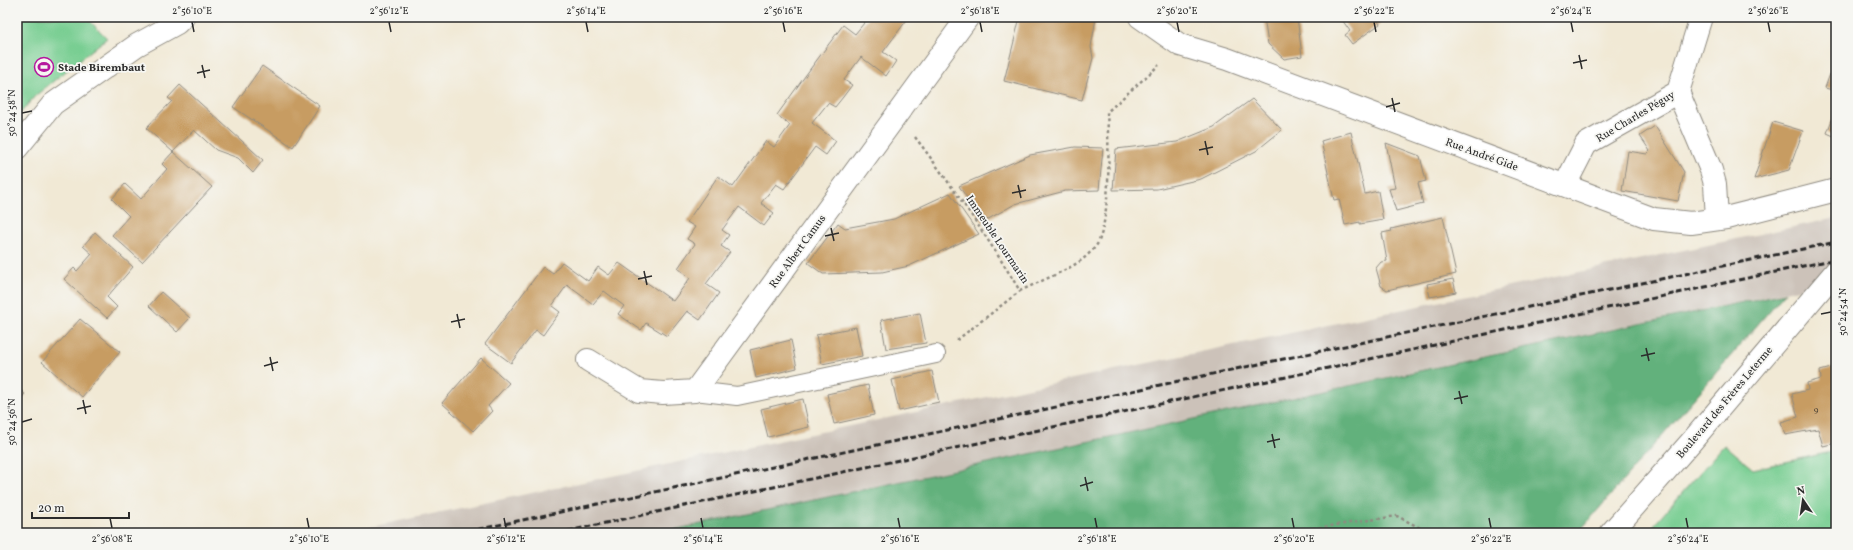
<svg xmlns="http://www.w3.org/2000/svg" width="1853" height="550" viewBox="0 0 1853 550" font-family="Vollkorn,serif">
  <rect width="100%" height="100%" fill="#f6f6f2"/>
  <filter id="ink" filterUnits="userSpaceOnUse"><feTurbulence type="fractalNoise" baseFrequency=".025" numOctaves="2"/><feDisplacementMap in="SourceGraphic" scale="8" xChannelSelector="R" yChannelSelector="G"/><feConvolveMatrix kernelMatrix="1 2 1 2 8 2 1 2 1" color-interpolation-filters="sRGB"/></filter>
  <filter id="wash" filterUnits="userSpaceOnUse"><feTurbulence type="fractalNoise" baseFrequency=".012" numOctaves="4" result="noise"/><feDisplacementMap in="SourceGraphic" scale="16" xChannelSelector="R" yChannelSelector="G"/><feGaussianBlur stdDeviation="0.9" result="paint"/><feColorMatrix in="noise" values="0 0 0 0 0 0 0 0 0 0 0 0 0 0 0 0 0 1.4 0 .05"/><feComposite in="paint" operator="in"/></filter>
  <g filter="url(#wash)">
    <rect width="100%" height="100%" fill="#f1e9d5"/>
    <path fill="#ccc2b9" d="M 1836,218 L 1836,281 L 659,533 L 342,533 Z"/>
    <g fill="#78ce92" stroke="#527c5e">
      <path d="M 17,17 L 86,17 L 107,38 L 35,96 L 17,117 Z"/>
      <path d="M 1724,445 L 1753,469 L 1836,451 L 1836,533 L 1647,533 Z"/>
    </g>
    <path fill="#62b17c" stroke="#466e54" d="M 1785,293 L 1578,533 L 659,533 Z"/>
    <g id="blocks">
      <g fill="#c79c62">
        <path d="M 869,17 L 909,17 L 883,52 L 896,61 L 886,76 L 861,57 L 844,80 L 852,85 L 843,97 L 835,107 L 828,103 L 812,123 L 836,141 L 826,155 L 815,147 L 784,189 L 776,184 L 761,203 L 774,213 L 764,226 L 739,207 L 722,230 L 729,235 L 721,246 L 730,252 L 706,284 L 719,293 L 700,320 L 687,311 L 667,336 L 646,323 L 641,330 L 618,314 L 624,306 L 604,291 L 593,304 L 567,285 L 552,306 L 560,312 L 550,325 L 543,335 L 536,330 L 511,363 L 485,344 L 543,267 L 553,274 L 562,262 L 588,281 L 598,267 L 609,275 L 619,263 L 673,301 L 690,278 L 678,268 L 695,244 L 687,239 L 695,227 L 687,222 L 718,176 L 733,187 L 766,141 L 774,147 L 790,125 L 777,115 L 808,72 L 843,25 L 855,34 Z"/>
        <path d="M 1020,17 L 1096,18 L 1091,47 L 1093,58 L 1082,100 L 1004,81 Z"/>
        <path d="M 1264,17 L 1297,17 L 1302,56 L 1284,59 L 1268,44 Z"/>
        <path d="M 1340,17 L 1375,17 L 1380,24 L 1352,44 L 1345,35 L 1350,31 Z"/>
        <path d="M 1836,57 L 1836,91 L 1825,88 Z"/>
        <path d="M 262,66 L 320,106 L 293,147 L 233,107 Z"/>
        <path d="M 180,85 L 263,160 L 253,173 L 238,158 L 216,150 L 194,130 L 173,152 L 146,128 L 172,101 L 168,98 Z"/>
        <path d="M 1252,99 L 1282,130 L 1256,151 L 1201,179 L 1157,189 L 1113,190 L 1116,149 L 1177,142 L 1214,127 Z"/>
        <path d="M 1836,109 L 1836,137 L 1827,133 Z"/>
        <path d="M 1773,122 L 1803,131 L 1789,170 L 1754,179 Z"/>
        <path d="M 1655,126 L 1684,172 L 1678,201 L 1622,191 L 1628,151 L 1647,154 L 1650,151 L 1640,136 Z"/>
        <path d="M 1351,132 L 1365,194 L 1378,191 L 1383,220 L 1360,224 L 1360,222 L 1345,225 L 1339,199 L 1334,200 L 1321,141 Z"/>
        <path d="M 1386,143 L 1420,156 L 1426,181 L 1418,183 L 1423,204 L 1396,211 L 1389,189 L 1395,188 Z"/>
        <path d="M 1075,147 L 1103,148 L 1099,190 L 1065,191 L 1015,204 L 983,222 L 959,186 L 1030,155 Z"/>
        <path d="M 173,152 L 212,187 L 142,262 L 112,235 L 129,216 L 112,199 L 125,184 L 141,199 L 167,169 L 162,164 Z"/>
        <path d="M 950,193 L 979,234 L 909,266 L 882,272 L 823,274 L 808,263 L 838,223 L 845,228 L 894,219 Z"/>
        <path d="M 1443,217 L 1456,274 L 1387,290 L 1381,286 L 1376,268 L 1381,262 L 1387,261 L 1382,233 L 1392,231 L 1391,229 Z"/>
        <path d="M 95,232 L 133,267 L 107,297 L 117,307 L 107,318 L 64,279 L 74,268 L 77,271 L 92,254 L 83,246 Z"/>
        <path d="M 1453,279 L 1456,292 L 1430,297 L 1427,284 Z"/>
        <path d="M 161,292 L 190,318 L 177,332 L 149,306 Z"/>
        <path d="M 920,313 L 926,343 L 886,349 L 881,320 Z"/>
        <path d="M 80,319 L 120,352 L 82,397 L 42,362 Z"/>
        <path d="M 856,327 L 862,356 L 822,364 L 816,335 Z"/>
        <path d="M 791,340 L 797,368 L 756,378 L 750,350 Z"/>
        <path d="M 481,358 L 509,383 L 488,406 L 492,411 L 473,431 L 442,403 Z"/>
        <path d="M 1835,367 L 1836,443 L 1823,446 L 1818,429 L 1785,435 L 1781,422 L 1798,417 L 1792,394 L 1808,390 L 1807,383 L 1821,379 L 1820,371 Z"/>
        <path d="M 932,371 L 939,402 L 899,411 L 892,380 Z"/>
        <path d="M 868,385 L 874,415 L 834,424 L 827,394 Z"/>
        <path d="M 17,387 L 25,394 L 17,403 Z"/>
        <path d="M 803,399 L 809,427 L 768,437 L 761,409 Z"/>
      </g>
    </g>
  </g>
  <g filter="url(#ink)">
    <use href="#blocks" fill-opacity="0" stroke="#8e8a80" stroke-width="1"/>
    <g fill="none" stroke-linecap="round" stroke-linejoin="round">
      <defs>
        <path id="service" d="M 695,391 L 737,396 L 936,354"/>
        <g id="minor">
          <path d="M 1140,17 L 1180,45 L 1227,59 L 1654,219 L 1691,223 L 1726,218 L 1836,190"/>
          <path d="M 1678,92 L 1711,170 L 1715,184 L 1717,219"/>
          <path d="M 17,148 L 53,104 L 137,45 L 177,23 L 183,17"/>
          <path d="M 1565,185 L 1586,144 L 1678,92 L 1701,17"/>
          <path d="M 588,360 L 639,391 L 663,393 L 695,391 L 968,17"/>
        </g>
        <path id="tertiary" d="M 1611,533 L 1691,442 L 1836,271"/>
      </defs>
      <use href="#service" stroke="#8e8a80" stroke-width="20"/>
      <use href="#minor" stroke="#8e8a80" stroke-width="24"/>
      <use href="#tertiary" stroke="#8e8a80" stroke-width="24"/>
      <g stroke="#8e8a80" stroke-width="2.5" stroke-dasharray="3 3" stroke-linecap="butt">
        <path d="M 915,137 C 953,187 988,238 1020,291 C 1038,282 1069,270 1083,259 C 1088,255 1095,248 1098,243 C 1111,214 1109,145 1107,112 L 1159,65"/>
        <path d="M 957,340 L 1020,291"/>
        <path d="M 1283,533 L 1397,516 L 1430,533"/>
      </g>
      <use href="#service" stroke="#fff" stroke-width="18"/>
      <use href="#minor" stroke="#fff" stroke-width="22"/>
      <use href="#tertiary" stroke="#fff" stroke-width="22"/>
      <g stroke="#2b2b2b" stroke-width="3" stroke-dasharray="6 3" stroke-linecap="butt">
        <path d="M 461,533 L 1836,242"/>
        <path d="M 559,533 L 1836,259"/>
      </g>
    </g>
  </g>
  <path fill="none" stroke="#2b2b2b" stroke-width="1.5" d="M 192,22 L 194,32M 389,22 L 391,32M 586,22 L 588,32M 783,22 L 785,32M 980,22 L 982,32M 1177,22 L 1179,32M 1374,22 L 1376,32M 1571,22 L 1573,32M 1768,22 L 1770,32M 1579,55 L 1582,69M 1573,63 L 1587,60M 202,65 L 205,78M 197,73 L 210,70M 1392,98 L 1395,112M 1386,107 L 1400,103M 22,113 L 32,111M 1205,141 L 1208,155M 1199,150 L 1213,147M 1018,185 L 1021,198M 1012,193 L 1026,190M 831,228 L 834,241M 825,236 L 839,233M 644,271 L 647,285M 638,279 L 652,276M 457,314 L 460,328M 1821,314 L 1831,312M 451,322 L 465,319M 1646,348 L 1649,361M 1641,356 L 1655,353M 270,357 L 273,371M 264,366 L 278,362M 1459,391 L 1462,404M 1454,399 L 1468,396M 83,400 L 86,414M 77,409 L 91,406M 22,422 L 32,419M 1272,434 L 1275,448M 1267,442 L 1280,439M 1085,477 L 1088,491M 1080,486 L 1093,482M 110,518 L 112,528M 307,518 L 309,528M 504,518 L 506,528M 701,518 L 703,528M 898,518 L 900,528M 1095,518 L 1097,528M 1292,518 L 1294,528M 1489,518 L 1491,528M 1686,518 L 1688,528"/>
  <defs>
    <symbol id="stadium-ring" viewBox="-11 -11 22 22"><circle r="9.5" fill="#f6f6f2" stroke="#b5179e" stroke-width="1.5"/><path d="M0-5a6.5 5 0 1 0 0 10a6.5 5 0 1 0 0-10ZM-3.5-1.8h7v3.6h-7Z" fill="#b5179e"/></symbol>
  </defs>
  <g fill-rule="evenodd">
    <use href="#stadium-ring" x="33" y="56" width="22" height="22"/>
  </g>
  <g text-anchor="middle" stroke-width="3.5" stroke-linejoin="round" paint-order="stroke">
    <g font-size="9" fill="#524739">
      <text x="1816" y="413">9</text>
    </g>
    <g font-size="11" font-weight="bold" fill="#2b2b2b" stroke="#f6f6f2" text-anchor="start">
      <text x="58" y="71">Stade Birembaut</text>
    </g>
    <g font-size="11" fill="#2b2b2b" stroke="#f6f6f2">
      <text transform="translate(1635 116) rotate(-31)" y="4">Rue Charles Péguy</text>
      <text transform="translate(1482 154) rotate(20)" y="4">Rue André Gide</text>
      <text transform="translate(998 239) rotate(56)" y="4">Immeuble Lourmarin</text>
      <text transform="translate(797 251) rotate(-54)" y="4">Rue Albert Camus</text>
      <text transform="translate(1724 402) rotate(-50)" y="4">Boulevard des Frères Leterme</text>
    </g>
  </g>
  <rect width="1853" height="550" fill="none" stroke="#f6f6f2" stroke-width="44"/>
  <g transform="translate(1803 500) rotate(347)" stroke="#f6f6f2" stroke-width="3" paint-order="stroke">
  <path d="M0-3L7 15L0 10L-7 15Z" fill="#2b2b2b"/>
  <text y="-6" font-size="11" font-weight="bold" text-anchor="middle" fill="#2b2b2b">N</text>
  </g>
  <path d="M32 512v6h97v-6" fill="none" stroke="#2b2b2b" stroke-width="2"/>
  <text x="38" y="512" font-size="12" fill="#2b2b2b" stroke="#f6f6f2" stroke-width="3" paint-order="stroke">20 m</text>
  <rect x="22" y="22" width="1809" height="506" fill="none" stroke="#2b2b2b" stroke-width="1.5"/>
  <g font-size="10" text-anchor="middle" fill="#2b2b2b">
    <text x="192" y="14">2°56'10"E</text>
    <text x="389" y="14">2°56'12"E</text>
    <text x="586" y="14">2°56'14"E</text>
    <text x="783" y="14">2°56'16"E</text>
    <text x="980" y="14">2°56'18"E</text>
    <text x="1177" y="14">2°56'20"E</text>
    <text x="1374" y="14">2°56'22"E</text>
    <text x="1571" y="14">2°56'24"E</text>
    <text x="1768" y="14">2°56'26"E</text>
    <text transform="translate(11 113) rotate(-90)" y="4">50°24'58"N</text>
    <text transform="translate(1842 312) rotate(-90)" y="4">50°24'54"N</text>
    <text transform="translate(11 422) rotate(-90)" y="4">50°24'56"N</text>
    <text x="112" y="542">2°56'08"E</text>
    <text x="309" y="542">2°56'10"E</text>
    <text x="506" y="542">2°56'12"E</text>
    <text x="703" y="542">2°56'14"E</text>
    <text x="900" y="542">2°56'16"E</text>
    <text x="1097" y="542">2°56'18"E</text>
    <text x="1294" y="542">2°56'20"E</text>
    <text x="1491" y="542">2°56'22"E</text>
    <text x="1688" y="542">2°56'24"E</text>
  </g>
</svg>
